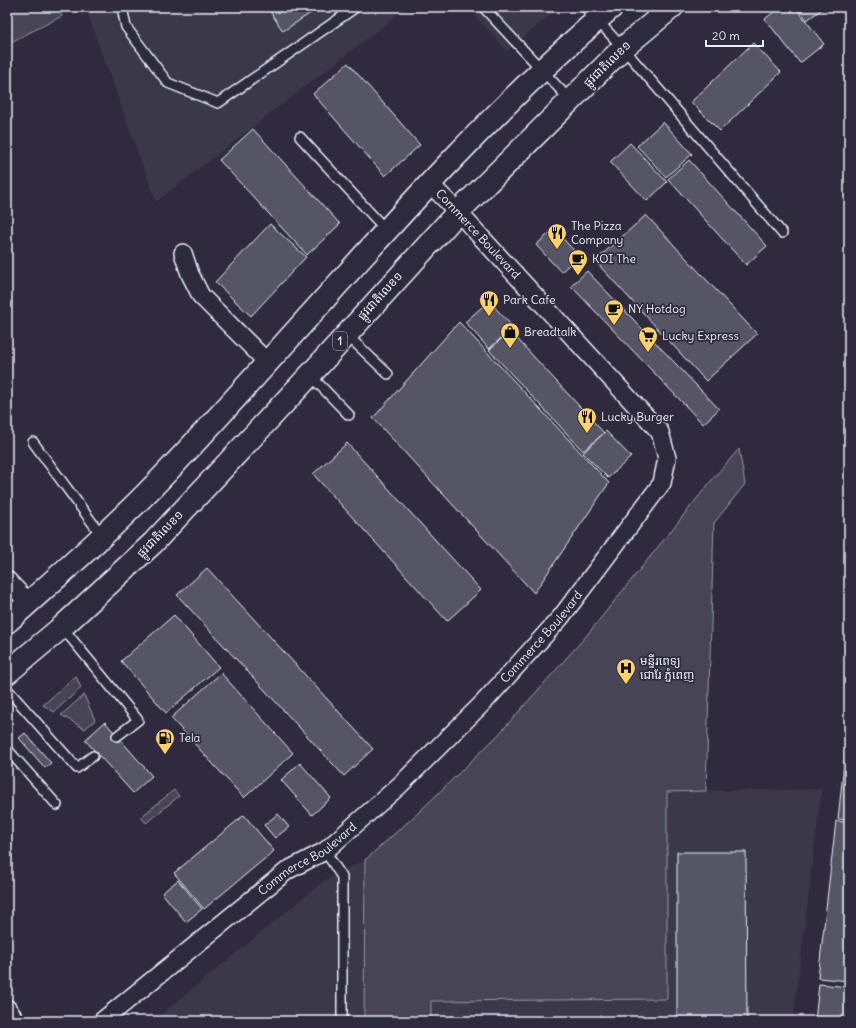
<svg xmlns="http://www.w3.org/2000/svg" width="856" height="1028" viewBox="0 0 856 1028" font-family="Delius,'Noto Sans Khmer',sans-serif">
  <rect width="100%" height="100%" fill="#2f2a3d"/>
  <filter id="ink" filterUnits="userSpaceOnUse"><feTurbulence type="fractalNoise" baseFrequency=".025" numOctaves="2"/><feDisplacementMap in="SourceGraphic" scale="8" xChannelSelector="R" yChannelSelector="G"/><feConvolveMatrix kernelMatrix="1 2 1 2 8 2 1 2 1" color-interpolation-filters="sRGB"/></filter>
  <g filter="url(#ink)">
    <g fill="#3b3749">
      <path d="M 85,7 L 408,7 L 156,202 Z"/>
      <path d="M 467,7 L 560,7 L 507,51 Z"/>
      <path d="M 739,449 L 745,484 L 714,523 L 706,791 L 822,789 L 793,1021 L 153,1021 L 325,880 L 365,860 L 419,812 L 498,735 L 587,635 L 716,475 Z"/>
    </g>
    <g fill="#464455" stroke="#979aa6">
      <path d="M 7,7 L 59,7 L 62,16 L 7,44 Z"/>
      <path d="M 739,449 L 745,484 L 714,523 L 706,791 L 667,792 L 667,999 L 431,1001 L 431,1021 L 364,1021 L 365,860 L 419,812 L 498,735 L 587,635 L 716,475 Z"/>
      <path d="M 76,676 L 81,688 L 54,712 L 43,705 Z"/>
      <path d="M 84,695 L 95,720 L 85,729 L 61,715 Z"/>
      <path d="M 174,790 L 179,796 L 146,823 L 141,817 Z"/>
    </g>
    <g fill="#575565" stroke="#e8f1f8">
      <path d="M 267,7 L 320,7 L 283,31 Z"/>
      <path d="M 780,7 L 795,7 L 824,44 L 800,63 L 765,19 Z"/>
      <path d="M 797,7 L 825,7 L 807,20 Z"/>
      <path d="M 838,7 L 849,7 L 849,13 L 845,16 Z"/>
      <path d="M 753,43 L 781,72 L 720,131 L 691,102 Z"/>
      <path d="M 348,63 L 420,145 L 385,176 L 313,94 Z"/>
      <path d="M 663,122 L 692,154 L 666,177 L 637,146 Z"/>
      <path d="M 253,129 L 340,224 L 307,255 L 219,160 Z"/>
      <path d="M 630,143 L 667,182 L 647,201 L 610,162 Z"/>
      <path d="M 689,160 L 767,246 L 746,265 L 668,179 Z"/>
      <path d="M 646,215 L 757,334 L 706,381 L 595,261 Z"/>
      <path d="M 270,224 L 306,257 L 251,316 L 215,282 Z"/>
      <path d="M 554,229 L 579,256 L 561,272 L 536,245 Z"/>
      <path d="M 587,271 L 719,409 L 703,424 L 571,286 Z"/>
      <path d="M 489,301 L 513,327 L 489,349 L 465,322 Z"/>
      <path d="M 459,322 L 609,483 L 534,593 L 373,418 Z"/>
      <path d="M 510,331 L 604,433 L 583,451 L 489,350 Z"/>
      <path d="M 606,431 L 631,457 L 608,478 L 583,453 Z"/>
      <path d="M 347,443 L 481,590 L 447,621 L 313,474 Z"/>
      <path d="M 207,568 L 373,749 L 344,776 L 177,595 Z"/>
      <path d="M 174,615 L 219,667 L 166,713 L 121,661 Z"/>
      <path d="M 221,673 L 293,753 L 244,798 L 171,718 Z"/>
      <path d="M 849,717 L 849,820 L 838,819 Z"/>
      <path d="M 105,722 L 152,776 L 133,793 L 85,740 Z"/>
      <path d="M 25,733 L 51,763 L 45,768 L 19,738 Z"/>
      <path d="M 300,763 L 331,798 L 312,815 L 281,780 Z"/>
      <path d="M 278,814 L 289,827 L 275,838 L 264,825 Z"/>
      <path d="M 244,815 L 274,851 L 204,909 L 174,873 Z"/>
      <path d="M 836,821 L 849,823 L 849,981 L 818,978 Z"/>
      <path d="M 677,852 L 746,852 L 747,1021 L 677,1021 Z"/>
      <path d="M 178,880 L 202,909 L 186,922 L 162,893 Z"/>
      <path d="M 819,984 L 849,987 L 849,1021 L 815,1021 Z"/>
    </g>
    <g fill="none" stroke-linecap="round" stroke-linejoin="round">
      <defs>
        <g id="lane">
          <path d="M 122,7 L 126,27 L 168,83 L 218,103 L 356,7"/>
          <path d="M 483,7 L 570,100"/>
          <path d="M 585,7 L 623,48 L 782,233"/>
          <path d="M 300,137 L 387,231"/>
          <path d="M 346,334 L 388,374"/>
          <path d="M 310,375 L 349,415"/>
          <path d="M 33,442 L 102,536"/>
          <path d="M 62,627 L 138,720 L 117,736"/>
          <path d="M 7,689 L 77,768 L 93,756"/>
          <path d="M 7,749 L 57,805"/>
          <path d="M 325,851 L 342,877 L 342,1021"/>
        </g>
        <g id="street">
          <path d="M 183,253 L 190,274 L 201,296 L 268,363"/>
          <path d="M 7,580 L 29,603"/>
          <path d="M 7,1008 L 16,1021"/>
          <path id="s1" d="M 102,1021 L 288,870 L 325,851 L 400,785 L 484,702 L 561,617 L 662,483 L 667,458 L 660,432 L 458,212 L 430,184"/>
        </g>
        <g id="highway">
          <path d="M 7,622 C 62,573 117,525 168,471 C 315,316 449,146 612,7"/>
          <path d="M 7,673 L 62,627 L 153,543 L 310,375 L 458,212 L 623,48 L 672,7"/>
        </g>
      </defs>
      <use href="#lane" stroke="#e8f1f8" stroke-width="12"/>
      <use href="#street" stroke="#e8f1f8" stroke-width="20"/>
      <use href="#highway" stroke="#e8f1f8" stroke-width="25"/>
      <use href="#lane" stroke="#2f2a3d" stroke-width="9"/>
      <use href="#street" stroke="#2f2a3d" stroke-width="17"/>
      <use href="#highway" stroke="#2f2a3d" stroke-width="22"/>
    </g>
  </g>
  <defs>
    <symbol id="restaurant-pin" viewBox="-11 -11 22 30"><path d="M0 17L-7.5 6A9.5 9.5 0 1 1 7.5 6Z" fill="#ffd166" stroke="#2f2a3d"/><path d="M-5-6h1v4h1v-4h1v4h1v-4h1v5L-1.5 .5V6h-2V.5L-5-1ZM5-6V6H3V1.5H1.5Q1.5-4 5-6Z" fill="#111"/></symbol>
    <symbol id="cafe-pin" viewBox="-11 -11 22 30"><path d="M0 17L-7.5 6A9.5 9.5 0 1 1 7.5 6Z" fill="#ffd166" stroke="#2f2a3d"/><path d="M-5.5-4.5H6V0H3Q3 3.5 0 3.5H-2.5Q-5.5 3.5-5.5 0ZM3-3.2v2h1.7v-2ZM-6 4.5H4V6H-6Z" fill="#111"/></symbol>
    <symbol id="shop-pin" viewBox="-11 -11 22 30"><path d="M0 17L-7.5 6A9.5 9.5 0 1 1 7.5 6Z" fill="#ffd166" stroke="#2f2a3d"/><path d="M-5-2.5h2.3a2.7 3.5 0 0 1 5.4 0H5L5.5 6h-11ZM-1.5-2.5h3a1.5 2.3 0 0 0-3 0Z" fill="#111"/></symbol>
    <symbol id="supermarket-pin" viewBox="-11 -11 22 30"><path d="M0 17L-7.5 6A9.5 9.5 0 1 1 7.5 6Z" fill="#ffd166" stroke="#2f2a3d"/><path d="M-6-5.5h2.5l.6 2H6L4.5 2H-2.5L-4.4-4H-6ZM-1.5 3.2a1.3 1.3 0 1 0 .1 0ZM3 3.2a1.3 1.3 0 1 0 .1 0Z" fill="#111"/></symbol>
    <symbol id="hospital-pin" viewBox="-11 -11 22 30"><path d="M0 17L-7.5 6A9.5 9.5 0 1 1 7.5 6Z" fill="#ffd166" stroke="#2f2a3d"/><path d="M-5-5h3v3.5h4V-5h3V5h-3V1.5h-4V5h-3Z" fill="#111"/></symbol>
    <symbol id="fuel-pin" viewBox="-11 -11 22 30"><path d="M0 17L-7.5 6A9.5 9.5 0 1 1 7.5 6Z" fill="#ffd166" stroke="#2f2a3d"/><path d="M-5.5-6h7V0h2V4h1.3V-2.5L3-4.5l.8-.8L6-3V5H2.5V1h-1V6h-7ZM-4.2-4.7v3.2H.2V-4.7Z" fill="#111"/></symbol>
  </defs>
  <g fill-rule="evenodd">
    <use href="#restaurant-pin" x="546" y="222" width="22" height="30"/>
    <use href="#cafe-pin" x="567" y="248" width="22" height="30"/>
    <use href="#restaurant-pin" x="478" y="289" width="22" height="30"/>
    <use href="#cafe-pin" x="603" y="298" width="22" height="30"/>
    <use href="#shop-pin" x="499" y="321" width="22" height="30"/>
    <use href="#supermarket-pin" x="637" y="325" width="22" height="30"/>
    <use href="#restaurant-pin" x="576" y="406" width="22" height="30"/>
    <use href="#hospital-pin" x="615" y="657" width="22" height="30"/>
    <use href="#fuel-pin" x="154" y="727" width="22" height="30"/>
  </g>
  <g text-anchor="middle" stroke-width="3.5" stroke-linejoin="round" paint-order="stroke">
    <rect fill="#2f2a3d" stroke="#b0b5c0" stroke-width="1" x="333" y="332" width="14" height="18" rx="3"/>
    <g font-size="11" font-weight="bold" fill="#e8f1f8">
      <text x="340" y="345">1</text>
    </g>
    <g font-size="12" fill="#e8f1f8" stroke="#2f2a3d">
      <text transform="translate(607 64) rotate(-44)" y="4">ផ្លូវជាតិលេខ១</text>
      <text transform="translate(478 234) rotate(47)" y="4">Commerce Boulevard</text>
      <text transform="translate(380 296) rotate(-48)" y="4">ផ្លូវជាតិលេខ១</text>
      <text transform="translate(160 534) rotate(-46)" y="4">ផ្លូវជាតិលេខ១</text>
      <text dy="4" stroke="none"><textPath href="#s1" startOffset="586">Commerce Boulevard</textPath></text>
      <text dy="4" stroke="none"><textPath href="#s1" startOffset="262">Commerce Boulevard</textPath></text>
    </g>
    <g font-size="12" fill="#e8f1f8" stroke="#2f2a3d" text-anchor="start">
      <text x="571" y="230">The Pizza<tspan x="571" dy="14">Company</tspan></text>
      <text x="592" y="263">KOI The</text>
      <text x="503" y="304">Park Cafe</text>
      <text x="628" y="313">NY Hotdog</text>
      <text x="524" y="336">Breadtalk</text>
      <text x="662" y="340">Lucky Express</text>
      <text x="601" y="421">Lucky Burger</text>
      <text x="640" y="665">មន្ទីរពេទ្យ<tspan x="640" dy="14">ជោរែ ភ្នំពេញ</tspan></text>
      <text x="179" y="742">Tela</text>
    </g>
  </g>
  <rect width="856" height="1028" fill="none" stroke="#2f2a3d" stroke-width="24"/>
  <rect x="12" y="12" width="832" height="1004" fill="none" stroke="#e8f1f8" stroke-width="1.5" filter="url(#ink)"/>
  <path d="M706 40v6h57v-6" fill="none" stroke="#e8f1f8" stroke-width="2"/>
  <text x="712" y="40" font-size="12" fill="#e8f1f8" stroke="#2f2a3d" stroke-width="3" paint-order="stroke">20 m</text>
</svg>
